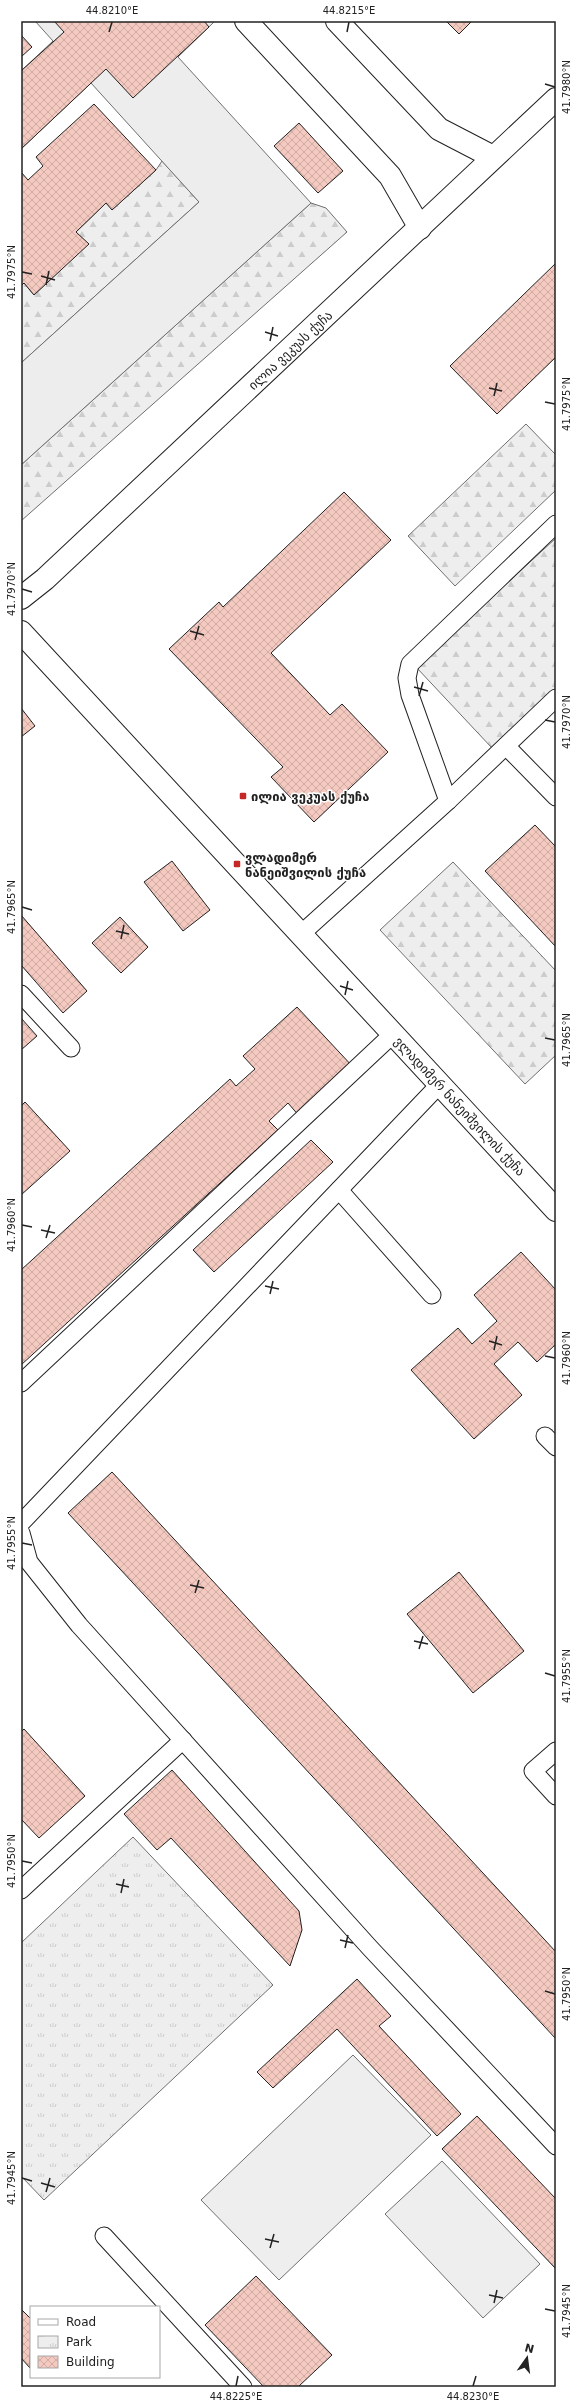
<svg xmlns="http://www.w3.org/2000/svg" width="577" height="2408" viewBox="0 0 577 2408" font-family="'DejaVu Sans','Noto Sans Georgian',sans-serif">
  <defs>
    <pattern id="forest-firs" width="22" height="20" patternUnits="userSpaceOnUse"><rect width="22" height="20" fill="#eee"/><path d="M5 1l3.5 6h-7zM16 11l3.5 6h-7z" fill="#ccc"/></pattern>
    <pattern id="park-tufts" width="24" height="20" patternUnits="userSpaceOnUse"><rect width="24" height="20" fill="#eee"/><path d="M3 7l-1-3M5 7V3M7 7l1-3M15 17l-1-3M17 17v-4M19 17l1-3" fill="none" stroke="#ccc"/></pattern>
    <pattern id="building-cross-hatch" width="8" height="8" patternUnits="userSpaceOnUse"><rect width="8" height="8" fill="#f3c9c0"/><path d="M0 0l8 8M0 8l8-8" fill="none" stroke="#d0aca5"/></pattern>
  </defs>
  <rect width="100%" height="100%" fill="#fff"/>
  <g fill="url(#forest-firs)" stroke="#6f6f6f">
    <path d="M 162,161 L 199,202 L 21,363 L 21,286 L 24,283 L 34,295 L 88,244 L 76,232 L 106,203 L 113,209 L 156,170 Z"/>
    <path d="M 311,203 L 326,208 L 347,232 L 21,521 L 21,465 Z"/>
    <path d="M 526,424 L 556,455 L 556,490 L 455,586 L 408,536 Z"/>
    <path d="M 556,538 L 556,689 L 492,748 L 416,667 Z"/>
    <path d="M 453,862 L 556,971 L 556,1055 L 525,1084 L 380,930 Z"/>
  </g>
  <path fill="url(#park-tufts)" stroke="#6f6f6f" d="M 133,1837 L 273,1985 L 44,2200 L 21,2176 L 21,1943 Z"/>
  <g fill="#eee" stroke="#6f6f6f">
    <path d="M 353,2055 L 431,2135 L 279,2280 L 201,2200 Z"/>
    <path d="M 442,2161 L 540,2264 L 483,2318 L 385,2214 Z"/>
  </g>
  <path fill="#ededed" stroke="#6f6f6f" d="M 35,21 L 215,21 L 178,57 L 311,203 L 21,465 L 21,363 L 199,202 L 91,83 L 21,149 L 21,71 L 53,41 Z"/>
  <g fill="url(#building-cross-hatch)" stroke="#222">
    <path d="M 54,21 L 204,21 L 209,27 L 133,98 L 106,69 L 21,149 L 21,71 L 64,32 Z"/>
    <path d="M 446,21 L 472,21 L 459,34 Z"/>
    <path d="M 21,35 L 32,47 L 21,57 Z"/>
    <path d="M 94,104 L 156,170 L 112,210 L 106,203 L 76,232 L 89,244 L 34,295 L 24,283 L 21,286 L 21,172 L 28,180 L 43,166 L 36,157 Z"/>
    <path d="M 299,123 L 343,171 L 318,193 L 274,146 Z"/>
    <path d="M 556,263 L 556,357 L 497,414 L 450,366 Z"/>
    <path d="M 344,492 L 391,540 L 271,653 L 330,715 L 342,704 L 388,752 L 314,822 L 271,777 L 283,767 L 169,649 L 219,602 L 223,607 Z"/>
    <path d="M 21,708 L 35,726 L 21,737 Z"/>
    <path d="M 535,825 L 556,847 L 556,947 L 485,871 Z"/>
    <path d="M 172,861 L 210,910 L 183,931 L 144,882 Z"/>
    <path d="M 21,915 L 87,991 L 63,1013 L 21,965 Z"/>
    <path d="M 120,917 L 148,947 L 121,973 L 92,943 Z"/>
    <path d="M 297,1007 L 354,1068 L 300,1117 L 288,1103 L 269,1121 L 278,1130 L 21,1365 L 21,1270 L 230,1079 L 236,1086 L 255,1069 L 243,1056 Z"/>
    <path d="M 21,1018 L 37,1036 L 21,1050 Z"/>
    <path d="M 25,1102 L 70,1151 L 21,1195 L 21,1106 Z"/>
    <path d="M 311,1140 L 333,1162 L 214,1272 L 193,1250 Z"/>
    <path d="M 521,1252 L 556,1290 L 556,1344 L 537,1362 L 518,1342 L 494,1364 L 522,1395 L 474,1439 L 411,1370 L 458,1328 L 472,1344 L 497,1321 L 474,1295 Z"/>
    <path d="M 112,1472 L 556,1952 L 556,2039 L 68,1513 Z"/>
    <path d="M 459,1572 L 524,1651 L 473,1693 L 407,1614 Z"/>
    <path d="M 24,1729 L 85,1796 L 39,1838 L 21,1819 L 21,1732 Z"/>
    <path d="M 172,1770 L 299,1911 L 302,1930 L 290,1966 L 171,1838 L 157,1850 L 124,1814 Z"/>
    <path d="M 357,1979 L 391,2016 L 379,2026 L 461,2114 L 437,2136 L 337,2029 L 273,2088 L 257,2072 Z"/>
    <path d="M 477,2116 L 556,2199 L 556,2269 L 442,2149 Z"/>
    <path d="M 256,2276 L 332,2355 L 299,2386 L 301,2387 L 264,2387 L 205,2325 Z"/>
    <path d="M 21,2309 L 31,2319 L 30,2368 L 21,2358 Z"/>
  </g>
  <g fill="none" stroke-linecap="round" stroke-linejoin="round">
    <defs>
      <g id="lane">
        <path d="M 506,746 L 556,797"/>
        <path d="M 448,801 L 410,695 L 407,678 L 410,664 L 556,524"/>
        <path d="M 301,934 L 448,801 L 556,698"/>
        <path d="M 21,994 L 71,1048"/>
        <path d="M 339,1190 L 432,1295"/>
        <path d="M 21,1383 L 393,1034"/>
        <path d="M 545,1436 L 556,1447"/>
        <path d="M 21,1523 L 440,1084"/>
        <path d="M 21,1533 L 29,1562 L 79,1625 L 370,1948 L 556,2146"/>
        <path d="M 556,1751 L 533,1771 L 556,1796"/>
        <path d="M 21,1890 L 183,1740"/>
        <path d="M 104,2236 L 243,2387"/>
      </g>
      <g id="street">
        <path d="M 246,21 L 390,176 L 420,228"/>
        <path d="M 337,21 L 439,129 L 493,157"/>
      </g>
      <path id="secondary" d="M 21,632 L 556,1210"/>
      <path id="primary" d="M 21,598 L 45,579 L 556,99"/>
    </defs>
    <use href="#lane" stroke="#222" stroke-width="19"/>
    <use href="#street" stroke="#222" stroke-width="24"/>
    <use href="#secondary" stroke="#222" stroke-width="24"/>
    <use href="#primary" stroke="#222" stroke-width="24"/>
    <use href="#lane" stroke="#fff" stroke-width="17"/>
    <use href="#street" stroke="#fff" stroke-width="22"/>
    <use href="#secondary" stroke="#fff" stroke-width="22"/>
    <use href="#primary" stroke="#fff" stroke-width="22"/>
  </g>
  <path fill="none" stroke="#222" stroke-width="1.5" d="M 109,32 L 112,22M 347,32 L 349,22M 545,84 L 555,87M 22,272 L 32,274M 41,276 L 55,280M 46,285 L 49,271M 265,332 L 278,336M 270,341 L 273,327M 489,388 L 502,391M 494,396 L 497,383M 545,402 L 555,404M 22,589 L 32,592M 190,631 L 204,635M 195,640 L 199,626M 414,687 L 428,691M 419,696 L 423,682M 545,720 L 555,722M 22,907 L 32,910M 116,931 L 129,934M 121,939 L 124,925M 340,986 L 353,990M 345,995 L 348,981M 545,1038 L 555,1040M 22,1225 L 32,1227M 41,1230 L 55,1233M 46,1238 L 50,1225M 265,1286 L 279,1289M 270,1294 L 273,1281M 489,1341 L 502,1345M 494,1350 L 497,1336M 545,1356 L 555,1358M 22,1543 L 32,1545M 190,1585 L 204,1588M 195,1593 L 199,1580M 414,1641 L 428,1644M 419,1649 L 423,1636M 545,1673 L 555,1676M 22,1861 L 32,1863M 116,1884 L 129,1887M 121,1893 L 124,1879M 340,1940 L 353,1943M 345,1948 L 348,1935M 545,1991 L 555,1994M 22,2178 L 32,2181M 41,2183 L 55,2187M 46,2192 L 50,2178M 265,2239 L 279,2242M 270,2248 L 274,2234M 489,2295 L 503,2298M 494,2303 L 497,2290M 545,2309 L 555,2311M 236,2386 L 238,2376M 473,2386 L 476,2376"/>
  <g fill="#c62828" stroke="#fff" stroke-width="1.5">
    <rect x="239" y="792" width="8" height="8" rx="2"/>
    <rect x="233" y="860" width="8" height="8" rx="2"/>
  </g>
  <g text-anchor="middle" stroke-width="3" stroke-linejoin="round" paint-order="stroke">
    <g font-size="13" fill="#222" stroke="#fff">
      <text transform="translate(290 350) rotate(-43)" y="5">ილია ვეკუას ქუჩა</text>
      <text transform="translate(460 1106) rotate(47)" y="5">ვლადიმერ ნანეიშვილის ქუჩა</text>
    </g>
    <g font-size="13" font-weight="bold" fill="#222" stroke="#fff" text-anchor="start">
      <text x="251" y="801">ილია ვეკუას ქუჩა</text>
      <text x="245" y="862">ვლადიმერ<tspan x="245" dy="15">ნანეიშვილის ქუჩა</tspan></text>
    </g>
  </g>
  <rect width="577" height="2408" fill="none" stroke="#ffffff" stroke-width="44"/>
  <rect x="30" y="2306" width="130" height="72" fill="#ffffff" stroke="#a7a7a7"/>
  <rect x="38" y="2319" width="20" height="6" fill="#ffffff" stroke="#a7a7a7"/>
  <text x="66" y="2326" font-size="12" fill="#222222">Road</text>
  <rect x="38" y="2336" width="20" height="12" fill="url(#park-tufts)" stroke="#a7a7a7"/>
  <text x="66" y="2346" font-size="12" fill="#222222">Park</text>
  <rect x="38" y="2356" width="20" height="12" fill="url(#building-cross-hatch)" stroke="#a7a7a7"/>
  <text x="66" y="2366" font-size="12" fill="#222222">Building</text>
  <g transform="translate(527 2358) rotate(14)" stroke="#ffffff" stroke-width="3" paint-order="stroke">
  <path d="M0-3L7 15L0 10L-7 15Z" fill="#222222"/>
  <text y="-6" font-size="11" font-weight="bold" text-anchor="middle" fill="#222222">N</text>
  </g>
  <rect x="22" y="22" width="533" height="2364" fill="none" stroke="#222" stroke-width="1.5"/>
  <g font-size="10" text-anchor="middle" fill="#222">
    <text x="112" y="14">44.8210°E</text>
    <text x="349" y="14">44.8215°E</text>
    <text transform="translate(566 87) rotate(-90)" y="4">41.7980°N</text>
    <text transform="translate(11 272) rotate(-90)" y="4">41.7975°N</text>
    <text transform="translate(566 404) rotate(-90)" y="4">41.7975°N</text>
    <text transform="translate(11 589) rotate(-90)" y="4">41.7970°N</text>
    <text transform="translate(566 722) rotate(-90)" y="4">41.7970°N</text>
    <text transform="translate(11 907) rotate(-90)" y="4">41.7965°N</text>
    <text transform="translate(566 1040) rotate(-90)" y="4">41.7965°N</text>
    <text transform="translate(11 1225) rotate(-90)" y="4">41.7960°N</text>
    <text transform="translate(566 1358) rotate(-90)" y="4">41.7960°N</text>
    <text transform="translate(11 1543) rotate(-90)" y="4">41.7955°N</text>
    <text transform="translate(566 1676) rotate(-90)" y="4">41.7955°N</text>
    <text transform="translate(11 1861) rotate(-90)" y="4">41.7950°N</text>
    <text transform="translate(566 1994) rotate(-90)" y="4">41.7950°N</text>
    <text transform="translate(11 2178) rotate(-90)" y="4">41.7945°N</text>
    <text transform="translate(566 2311) rotate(-90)" y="4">41.7945°N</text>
    <text x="236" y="2400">44.8225°E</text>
    <text x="473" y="2400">44.8230°E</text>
  </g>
</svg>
